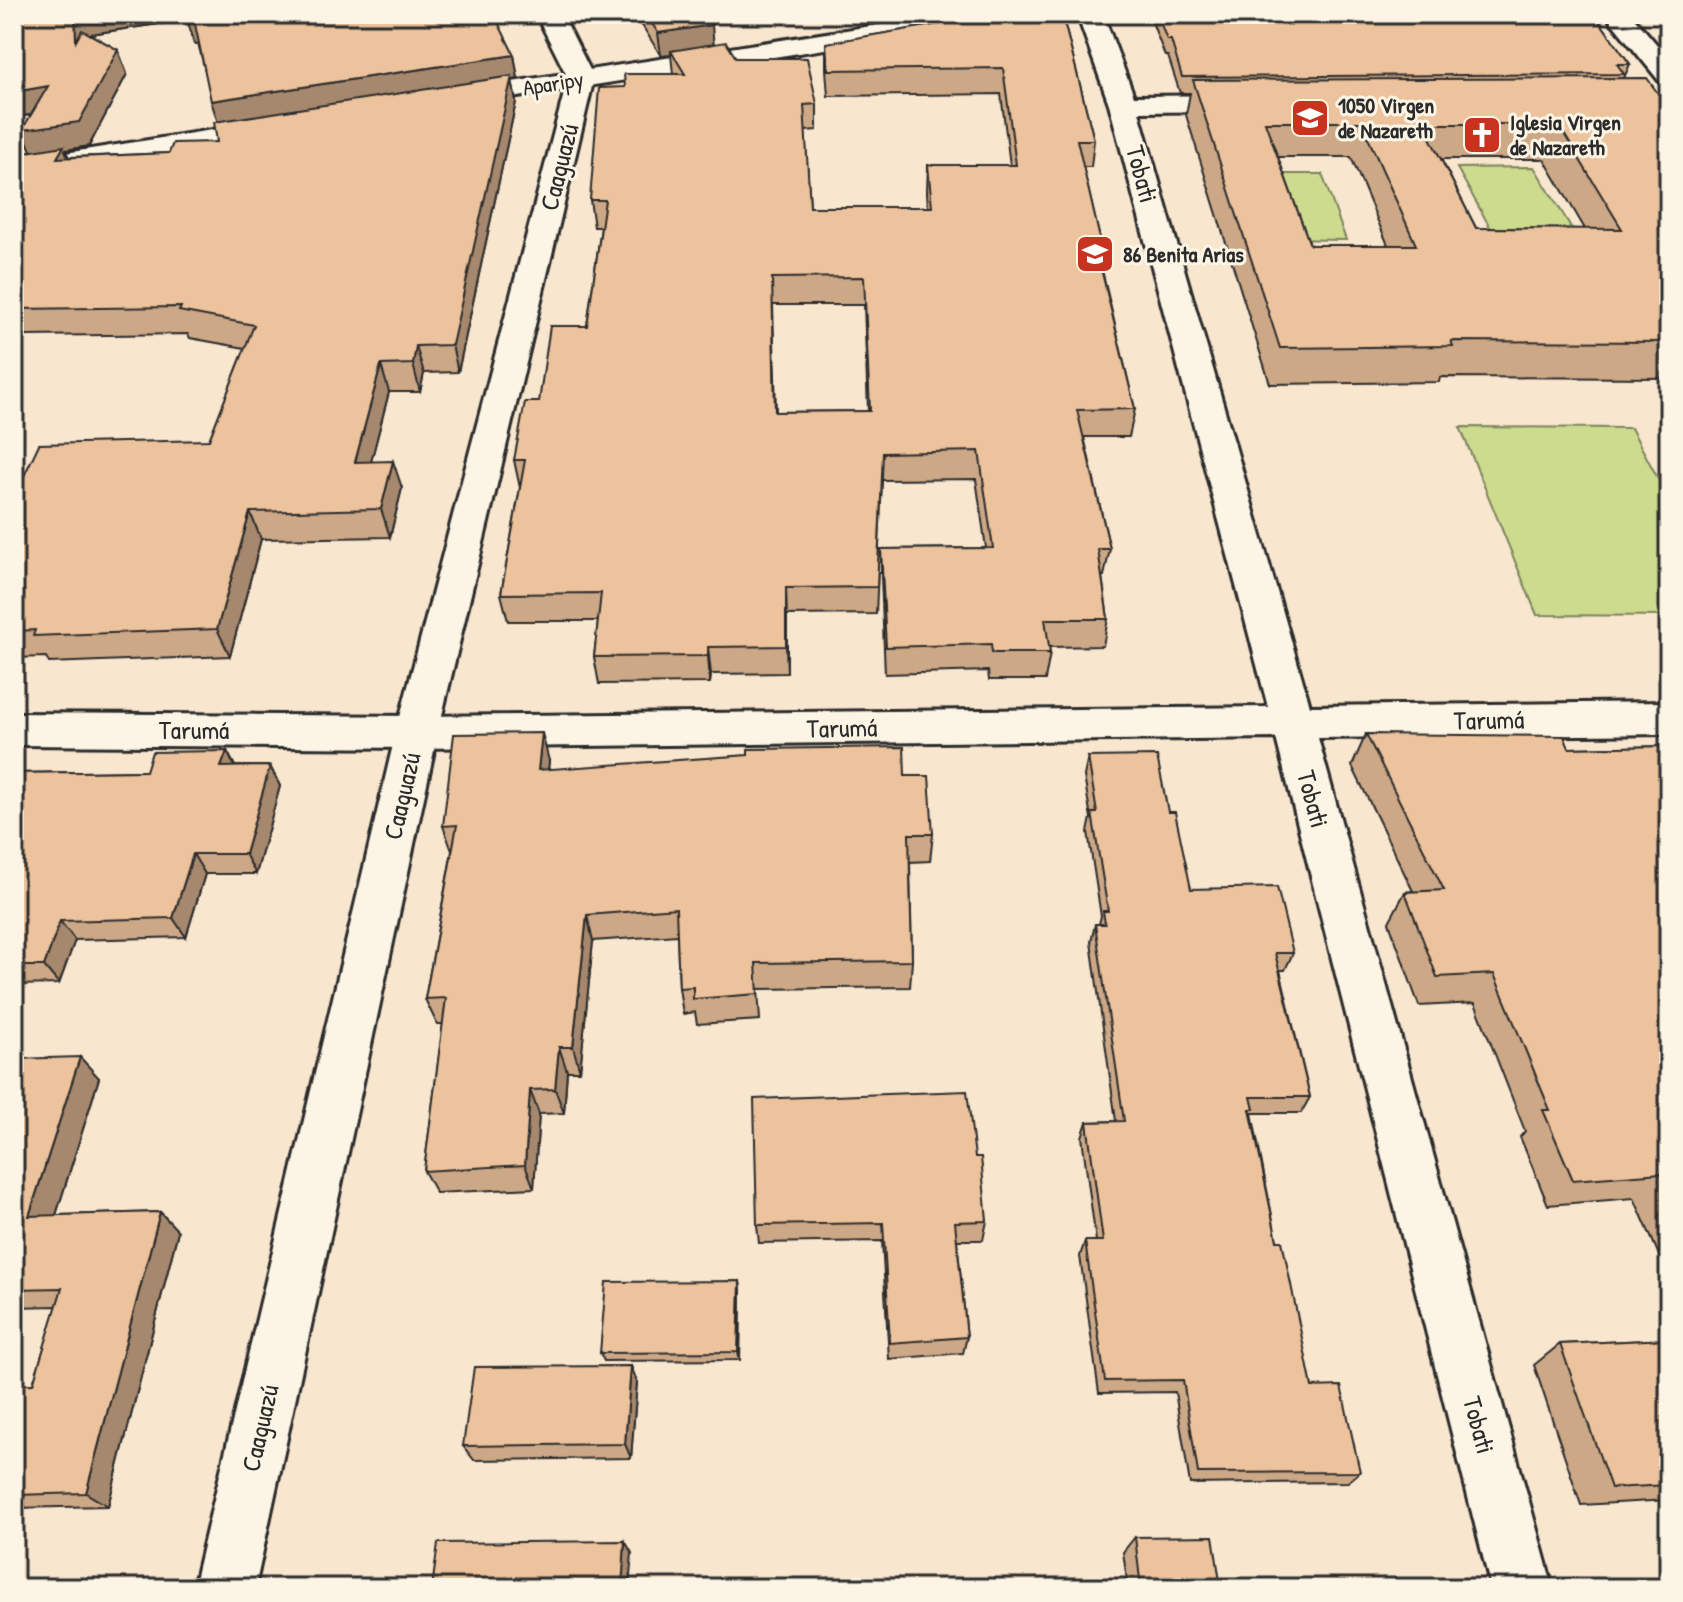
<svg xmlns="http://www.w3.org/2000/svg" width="1683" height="1602" viewBox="0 0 1683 1602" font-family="'Patrick Hand',sans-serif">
  <rect width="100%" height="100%" fill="#f8e6cf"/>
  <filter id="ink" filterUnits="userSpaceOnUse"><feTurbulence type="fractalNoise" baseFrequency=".0125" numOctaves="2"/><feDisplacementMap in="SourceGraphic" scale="16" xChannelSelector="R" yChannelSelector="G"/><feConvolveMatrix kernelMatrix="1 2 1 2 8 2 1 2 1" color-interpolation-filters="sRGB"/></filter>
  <g filter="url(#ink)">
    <g fill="#cddb8e" stroke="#7c835c" stroke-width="2">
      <path d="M 1534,167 L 1587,253 L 1505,254 L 1457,168 Z"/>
      <path d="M 1259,174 L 1322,174 L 1346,240 L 1281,239 Z"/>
      <path d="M 1460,427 L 1631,428 L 1669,499 L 1669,616 L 1537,615 Z"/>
    </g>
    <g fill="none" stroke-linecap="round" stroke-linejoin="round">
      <defs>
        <g id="street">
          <path d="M 948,14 L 1010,14 L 997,22 L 454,107 L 444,105 L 440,99 L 444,93 L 454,91 Z"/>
          <path d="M 1077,14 L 1103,14 L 1134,96 L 1247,95 L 1257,97 L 1261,103 L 1257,109 L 1247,111 L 1139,112 L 1310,706 L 1669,702 L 1669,734 L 1318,738 L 1553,1588 L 1491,1588 L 1276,738 L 417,748 L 14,745 L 14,713 L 417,716 L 1268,707 L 1109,104 Z"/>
          <path d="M 276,120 L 286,122 L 290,128 L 286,134 L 14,179 L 14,161 Z"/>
        </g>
        <g id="secondary">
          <path d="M 536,14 L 562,14 L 594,78 L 438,732 L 255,1588 L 193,1588 L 396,732 L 568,78 Z"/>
          <path d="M 1605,14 L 1631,14 L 1669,59 L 1669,84 L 1660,82 Z"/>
        </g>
      </defs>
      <use href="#street" stroke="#2b2b2b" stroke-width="6"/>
      <use href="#secondary" stroke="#2b2b2b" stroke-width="6"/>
      <use href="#street" fill="#fcf5e5" fill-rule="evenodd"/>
      <use href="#secondary" fill="#fcf5e5" fill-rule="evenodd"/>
    </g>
    <g fill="#cca887" stroke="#2b2b2b" stroke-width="2" fill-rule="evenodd">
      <path d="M 14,14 L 500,27 L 514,55 L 518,79 L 512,80 L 516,102 L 458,372 L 424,373 L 420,392 L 389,392 L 371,461 L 402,488 L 390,537 L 261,539 L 230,656 L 49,663 L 46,657 L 14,658 L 14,497 L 209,440 L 245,348 L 190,338 L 188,334 L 26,336 L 14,360 L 14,154 L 31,151 L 31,115 L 14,117 ZM 187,20 L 195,44 L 198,43 L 218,122 L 217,142 L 169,153 L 69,157 L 65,150 L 89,146 L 127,74 L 118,50 L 90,34 Z"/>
      <path d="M 635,14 L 705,14 L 714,44 L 817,104 L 817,130 L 805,131 L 810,207 L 928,207 L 927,192 L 928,165 L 1010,165 L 1001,94 L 828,96 L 826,69 L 826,43 L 981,17 L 981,14 L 1062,14 L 1094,140 L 1091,167 L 1083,167 L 1104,256 L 1102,270 L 1135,409 L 1129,437 L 1084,437 L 1110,549 L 1104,576 L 1102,576 L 1108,619 L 1103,646 L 1049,647 L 1050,653 L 1045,680 L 989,680 L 988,671 L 885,674 L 881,576 L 881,549 L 986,548 L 976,479 L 882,480 L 876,614 L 787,615 L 787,673 L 711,674 L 710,683 L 599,684 L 594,657 L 598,621 L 508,621 L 501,594 L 520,488 L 514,460 L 539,402 L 587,326 L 601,227 L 594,227 L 590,200 L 625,87 L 673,74 L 671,55 L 661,56 ZM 773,305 L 864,305 L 868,411 L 776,412 Z"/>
      <path d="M 1149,14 L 1594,14 L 1630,64 L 1624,78 L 1669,109 L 1669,378 L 1440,377 L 1439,382 L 1270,384 L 1186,115 L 1190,93 L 1180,93 L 1168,56 L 1165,56 ZM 1278,157 L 1351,157 L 1388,245 L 1310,245 ZM 1441,159 L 1544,159 L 1585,229 L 1476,228 Z"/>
      <path d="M 1366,734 L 1569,748 L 1669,746 L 1669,1278 L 1634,1198 L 1548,1205 L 1520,1137 L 1525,1131 L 1475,1003 L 1419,1006 L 1389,922 L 1405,892 L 1413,891 L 1352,766 Z"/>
      <path d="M 227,751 L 235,766 L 270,766 L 280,786 L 256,874 L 205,874 L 186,937 L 75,940 L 59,984 L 14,985 L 14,773 L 146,771 Z"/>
      <path d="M 1088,757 L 1168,812 L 1191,889 L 1293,953 L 1285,970 L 1280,970 L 1310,1097 L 1301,1113 L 1252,1113 L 1277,1241 L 1312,1387 L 1360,1472 L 1348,1482 L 1190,1484 L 1175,1392 L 1099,1393 L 1080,1256 L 1085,1241 L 1096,1241 L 1082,1137 L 1087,1122 L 1116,1121 L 1091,942 L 1095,924 L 1099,924 L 1101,916 L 1088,832 L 1091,818 L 1084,776 Z"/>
      <path d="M 549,761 L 548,769 L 905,776 L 933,834 L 930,861 L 910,862 L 912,961 L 910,987 L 758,989 L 760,1020 L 697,1024 L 695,1012 L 683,1014 L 679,988 L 677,935 L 593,941 L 580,1071 L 567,1071 L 564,1113 L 539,1114 L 534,1188 L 436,1193 L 424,1171 L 443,1024 L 437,1024 L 425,999 L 452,851 L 443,826 Z"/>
      <path d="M 14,1059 L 99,1078 L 56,1215 L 160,1212 L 178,1231 L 108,1506 L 14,1508 L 14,1385 L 33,1384 L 57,1306 L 14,1307 Z"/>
      <path d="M 975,1157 L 987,1221 L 983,1240 L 957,1240 L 967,1337 L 963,1353 L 889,1359 L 882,1241 L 759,1243 L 757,1225 Z"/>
      <path d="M 740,1281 L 741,1290 L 740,1360 L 604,1361 L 600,1353 Z"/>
      <path d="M 1669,1339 L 1669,1500 L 1581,1505 L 1534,1365 L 1560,1344 Z"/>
      <path d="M 631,1366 L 637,1382 L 631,1458 L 474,1460 L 463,1446 Z"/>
      <path d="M 1135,1537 L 1221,1588 L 1128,1588 L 1123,1552 Z"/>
    </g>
    <g fill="#a6886e" stroke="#2b2b2b" stroke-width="2">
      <path d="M 75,14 L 189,14 L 191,19 L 84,35 L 76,41 Z"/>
      <path d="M 194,19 L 202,43 L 195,44 L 187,20 Z"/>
      <path d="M 712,25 L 714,48 L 671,51 L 671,55 L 661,56 L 658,33 Z"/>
      <path d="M 118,50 L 127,74 L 89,146 L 65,150 L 75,172 L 33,155 L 22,130 Z"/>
      <path d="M 514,55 L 518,79 L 512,80 L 516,102 L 458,372 L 452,345 L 219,126 L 211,101 Z"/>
      <path d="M 48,86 L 59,111 L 14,117 L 14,92 Z"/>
      <path d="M 14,313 L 26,336 L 14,360 Z"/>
      <path d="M 416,346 L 424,373 L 420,392 L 413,364 Z"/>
      <path d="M 381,365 L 389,392 L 364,489 L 355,462 Z"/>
      <path d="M 393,461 L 402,488 L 390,537 L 381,509 Z"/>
      <path d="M 250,512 L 261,539 L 230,656 L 217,629 Z"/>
      <path d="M 786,588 L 787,615 L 787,673 L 786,646 Z"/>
      <path d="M 708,647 L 711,674 L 710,683 L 708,656 Z"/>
      <path d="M 542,733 L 549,761 L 545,798 L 538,770 Z"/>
      <path d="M 227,751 L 237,772 L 221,767 Z"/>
      <path d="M 270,766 L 280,786 L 256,874 L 245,854 Z"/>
      <path d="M 193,854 L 205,874 L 186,937 L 173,918 Z"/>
      <path d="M 587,915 L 593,941 L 580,1071 L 573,1047 Z"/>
      <path d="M 60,921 L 75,940 L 59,984 L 44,966 Z"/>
      <path d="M 559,1047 L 567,1071 L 564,1113 L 555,1089 Z"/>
      <path d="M 80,1057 L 99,1078 L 50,1234 L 29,1216 Z"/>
      <path d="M 530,1090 L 539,1114 L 534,1188 L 525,1165 Z"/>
      <path d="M 160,1212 L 178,1231 L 108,1506 L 86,1493 Z"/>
      <path d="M 740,1281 L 741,1290 L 740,1360 L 738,1352 Z"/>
      <path d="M 631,1366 L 637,1382 L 631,1458 L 625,1444 Z"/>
      <path d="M 625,1541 L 632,1553 L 629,1588 L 622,1588 Z"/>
    </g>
    <g fill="#edc39d" stroke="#2b2b2b" stroke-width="2" fill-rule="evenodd">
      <path d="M 14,14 L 75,14 L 76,41 L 82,30 L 118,50 L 79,122 L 22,130 L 48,86 L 14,92 Z"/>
      <path d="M 186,14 L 494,14 L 514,55 L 211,101 L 194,19 L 187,20 Z"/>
      <path d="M 646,14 L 705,14 L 712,25 L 658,33 Z"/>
      <path d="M 993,14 L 1062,14 L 1094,140 L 1077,140 L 1104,256 L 1098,256 L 1135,409 L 1077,410 L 1110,549 L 1098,549 L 1108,619 L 1045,619 L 1050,653 L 992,653 L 991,644 L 886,647 L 881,549 L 993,548 L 979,451 L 883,453 L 877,587 L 786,588 L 786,646 L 708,647 L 708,656 L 594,657 L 601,593 L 501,594 L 525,460 L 514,460 L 525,402 L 539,402 L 550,326 L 587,326 L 605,200 L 590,200 L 599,88 L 625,87 L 624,74 L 685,74 L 671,51 L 726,42 L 736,58 L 807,58 L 817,104 L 804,105 L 810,207 L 932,207 L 928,165 L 1016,165 L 1003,68 L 828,70 L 826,43 L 993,15 ZM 864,277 L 870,411 L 775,412 L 772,278 Z"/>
      <path d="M 1157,14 L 1594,14 L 1630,64 L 1617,64 L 1624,74 L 1182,77 L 1171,40 L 1167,40 Z"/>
      <path d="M 512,76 L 452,345 L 416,346 L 413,364 L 381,365 L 355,462 L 393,461 L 381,509 L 250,512 L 217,629 L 33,636 L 35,630 L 14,631 L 14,497 L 39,444 L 209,440 L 254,325 L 179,311 L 181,307 L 14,309 L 14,154 L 64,146 L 57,158 L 169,153 L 173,143 L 217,142 L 214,122 Z"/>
      <path d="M 1647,78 L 1669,109 L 1669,342 L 1451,341 L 1453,346 L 1280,348 L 1193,80 ZM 1265,122 L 1361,122 L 1416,245 L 1310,245 ZM 1423,124 L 1558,124 L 1622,229 L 1476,228 Z"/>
      <path d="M 542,733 L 538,770 L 748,755 L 748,749 L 904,747 L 905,776 L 929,776 L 933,834 L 909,834 L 912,961 L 756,963 L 758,994 L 693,999 L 693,987 L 679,988 L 676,908 L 587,915 L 573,1047 L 559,1047 L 555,1089 L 530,1090 L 525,1165 L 424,1171 L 446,998 L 425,999 L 457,825 L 443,826 L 454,734 Z"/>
      <path d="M 1366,734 L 1564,736 L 1569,748 L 1669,746 L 1669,1190 L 1661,1173 L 1573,1180 L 1543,1110 L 1550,1110 L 1494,974 L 1437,977 L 1405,892 L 1444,890 Z"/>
      <path d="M 227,751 L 221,767 L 270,766 L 245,854 L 193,854 L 173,918 L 60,921 L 44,966 L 14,966 L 14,773 L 146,771 L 152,752 Z"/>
      <path d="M 1157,756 L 1168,812 L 1175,812 L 1191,889 L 1277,887 L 1293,953 L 1275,953 L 1310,1097 L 1251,1097 L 1254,1109 L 1250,1109 L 1277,1241 L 1282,1241 L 1312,1387 L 1341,1386 L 1360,1472 L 1198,1473 L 1183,1380 L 1105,1381 L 1085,1241 L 1103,1241 L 1087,1122 L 1124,1121 L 1095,924 L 1105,924 L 1103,911 L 1108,911 L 1092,813 L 1097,813 L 1088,757 Z"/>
      <path d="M 80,1057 L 29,1216 L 160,1212 L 86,1493 L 14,1495 L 14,1385 L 33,1384 L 62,1288 L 14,1289 L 14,1059 Z"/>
      <path d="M 967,1091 L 975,1157 L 981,1157 L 987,1221 L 955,1222 L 967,1337 L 890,1343 L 883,1223 L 757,1225 L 754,1099 Z"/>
      <path d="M 740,1281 L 738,1352 L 600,1353 L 606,1282 Z"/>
      <path d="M 1669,1339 L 1669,1485 L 1611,1488 L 1560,1344 Z"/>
      <path d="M 631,1366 L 625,1444 L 463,1446 L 474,1367 Z"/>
      <path d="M 1213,1536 L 1221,1588 L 1141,1588 L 1135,1537 Z"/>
      <path d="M 625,1541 L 622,1588 L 432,1588 L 438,1543 Z"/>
      <path d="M 83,1586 L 82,1588 L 38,1588 Z"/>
    </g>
  </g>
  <defs>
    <symbol id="school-square" viewBox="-11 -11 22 22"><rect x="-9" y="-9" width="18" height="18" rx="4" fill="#c8321e" stroke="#fcf5e5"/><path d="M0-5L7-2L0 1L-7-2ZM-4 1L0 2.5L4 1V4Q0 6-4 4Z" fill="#fff"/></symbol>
    <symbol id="church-square" viewBox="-11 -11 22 22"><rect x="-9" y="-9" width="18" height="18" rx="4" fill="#c8321e" stroke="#fcf5e5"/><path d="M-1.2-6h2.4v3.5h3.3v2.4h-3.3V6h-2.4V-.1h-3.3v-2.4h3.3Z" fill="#fff"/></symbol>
  </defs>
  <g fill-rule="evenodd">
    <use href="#school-square" x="1288" y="96" width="44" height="44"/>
    <use href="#church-square" x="1460" y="113" width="44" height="44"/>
    <use href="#school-square" x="1073" y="232" width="44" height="44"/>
  </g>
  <g text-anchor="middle" stroke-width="6" stroke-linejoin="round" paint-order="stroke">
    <g font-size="22" fill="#2b2b2b" stroke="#fcf5e5">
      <text transform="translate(553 83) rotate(-9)" y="8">Aparipy</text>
    </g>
    <g font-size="22" font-weight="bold" fill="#2b2b2b" stroke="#fcf5e5" text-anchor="start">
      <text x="1338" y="113">1050 Virgen<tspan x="1338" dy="25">de Nazareth</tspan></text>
      <text x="1510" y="130">Iglesia Virgen<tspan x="1510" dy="25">de Nazareth</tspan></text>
      <text x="1123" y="262">86 Benita Arias</text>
    </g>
    <g font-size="26" fill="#2b2b2b" stroke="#fcf5e5">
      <text transform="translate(559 167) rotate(-76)" y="9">Caaguazú</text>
      <text transform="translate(1142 174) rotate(75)" y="9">Tobati</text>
      <text transform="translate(1489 720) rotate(-1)" y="9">Tarumá</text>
      <text transform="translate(842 728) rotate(-1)" y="9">Tarumá</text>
      <text x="194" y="739">Tarumá</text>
      <text transform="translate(402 796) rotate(-77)" y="9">Caaguazú</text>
      <text transform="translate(1313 799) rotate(75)" y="9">Tobati</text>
      <text transform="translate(1479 1425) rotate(75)" y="9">Tobati</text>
      <text transform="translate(260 1428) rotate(-77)" y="9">Caaguazú</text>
    </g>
  </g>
  <rect width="1683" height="1602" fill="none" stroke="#fcf5e5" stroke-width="48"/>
  <rect x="24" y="24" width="1635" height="1554" fill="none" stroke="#2b2b2b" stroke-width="3" filter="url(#ink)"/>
</svg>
